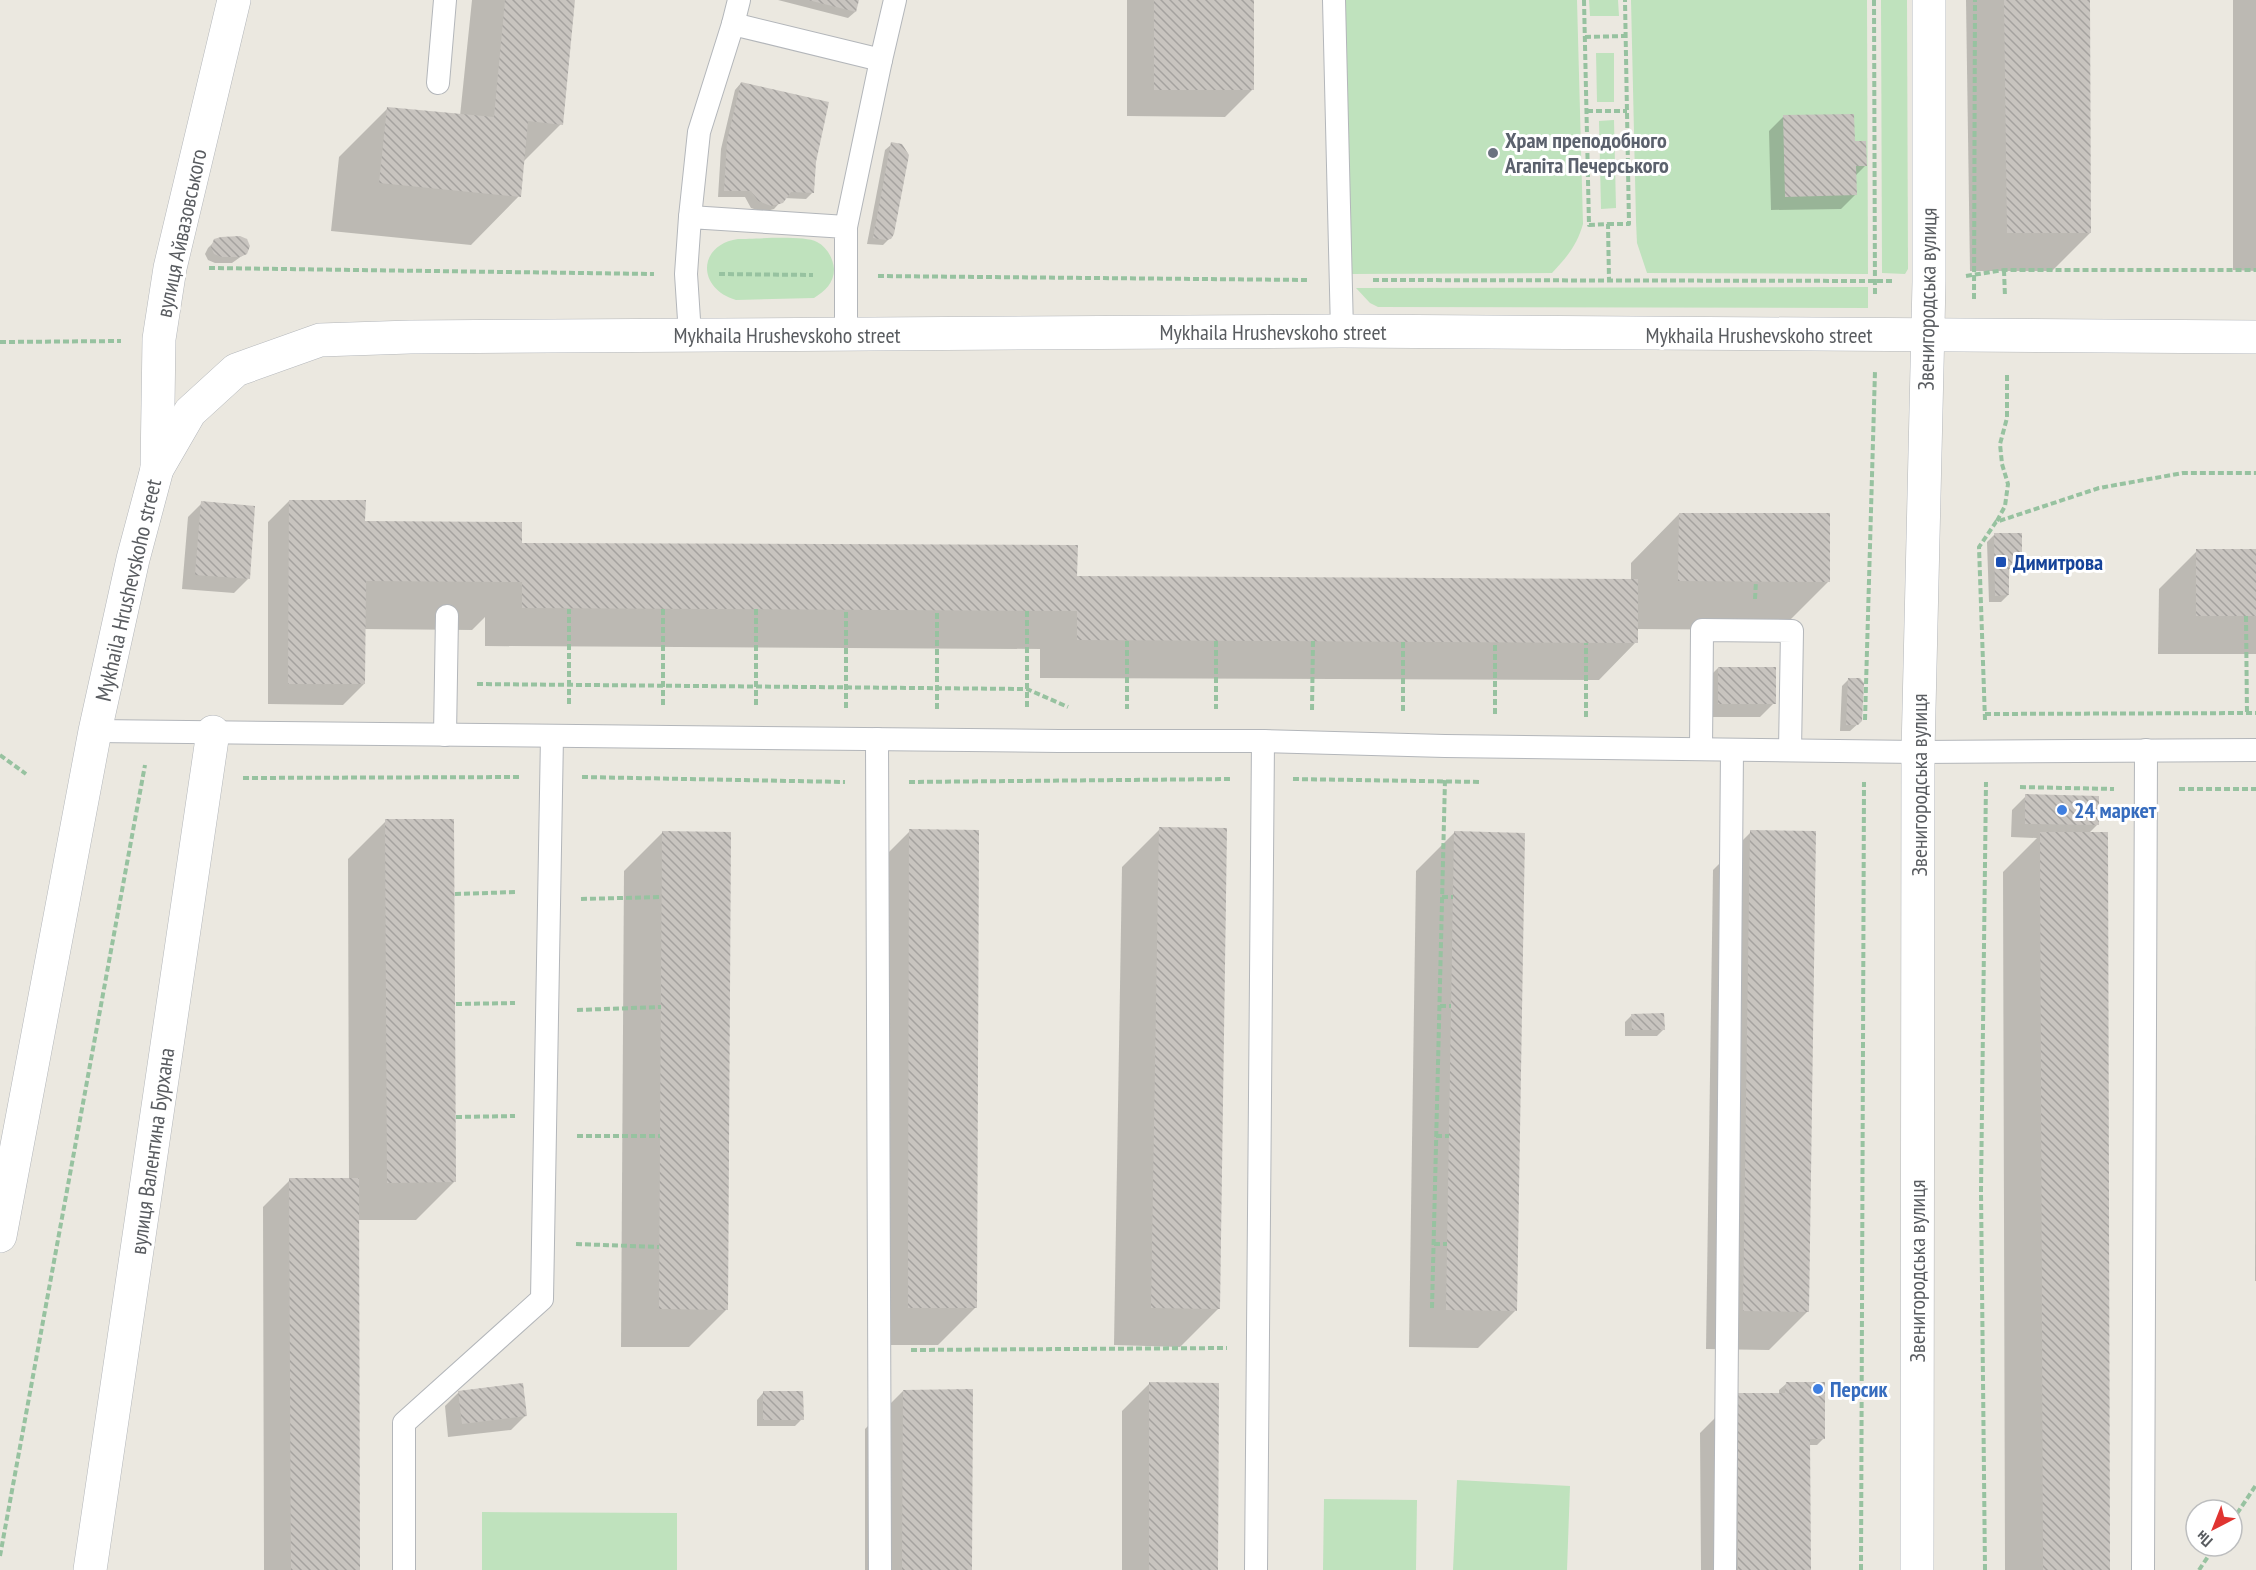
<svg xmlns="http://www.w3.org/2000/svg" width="2256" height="1570" viewBox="0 0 2256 1570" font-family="'PT Sans Narrow',sans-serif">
  <defs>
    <pattern id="building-back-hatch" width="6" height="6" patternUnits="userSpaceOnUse" patternTransform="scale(1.5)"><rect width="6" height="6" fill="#c8c4bf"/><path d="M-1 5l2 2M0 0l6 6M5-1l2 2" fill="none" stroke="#a5a29f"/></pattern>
  </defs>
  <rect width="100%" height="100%" fill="#ebe8e0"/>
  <g fill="#bfe2bd">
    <path d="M 1341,0 L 1577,0 L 1583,224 C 1577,245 1567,257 1552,273 L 1351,274 Z"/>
    <path d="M 1589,0 L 1618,0 L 1619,16 L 1590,16 Z"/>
    <path d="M 1631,0 L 1867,0 L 1868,274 L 1647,273 L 1637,243 L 1636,222 Z"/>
    <path d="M 1881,0 L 1907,0 L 1908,269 L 1905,274 L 1882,273 Z"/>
    <path d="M 1596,53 L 1614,53 L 1614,102 L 1597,102 Z"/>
    <path d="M 1614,120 L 1616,208 L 1601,209 L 1599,121 Z"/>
    <path d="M 738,239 C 755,239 804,235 817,242 C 827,247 833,258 834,269 C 834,283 825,291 814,298 L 736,300 C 697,289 697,245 738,239 Z"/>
    <path d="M 1868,287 L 1868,308 L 1378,307 L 1370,303 L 1356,288 Z"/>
    <path d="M 1457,1480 L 1570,1486 L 1567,1570 L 1453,1570 Z"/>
    <path d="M 1324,1499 L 1417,1500 L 1416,1570 L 1323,1570 Z"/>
    <path d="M 482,1512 L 677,1513 L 677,1570 L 482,1570 Z"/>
  </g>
  <g fill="#0003">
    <path d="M 472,0 L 574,0 L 561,124 L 523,162 L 519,196 L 471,245 L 331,231 L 339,157 L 388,108 L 460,116 Z"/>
    <path d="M 778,0 L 857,0 L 855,12 L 848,18 Z"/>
    <path d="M 1127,0 L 1253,0 L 1253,89 L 1225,117 L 1127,116 Z"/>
    <path d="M 1966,0 L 2088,0 L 2090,233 L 2052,271 L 1970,271 Z"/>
    <path d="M 2233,0 L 2256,0 L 2256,271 L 2233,270 Z"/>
    <path d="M 741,83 L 814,162 L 813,192 L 806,199 L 784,198 L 774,209 L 763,212 L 751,208 L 745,197 L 718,197 L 721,149 L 735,90 Z"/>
    <path d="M 1783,117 L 1853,143 L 1865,166 L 1855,176 L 1855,195 L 1841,209 L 1771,210 L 1769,131 Z"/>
    <path d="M 892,144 L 890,238 L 883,245 L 867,244 L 885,150 Z"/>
    <path d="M 215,241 L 246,253 L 232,263 L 215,263 L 208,260 L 205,254 L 208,248 Z"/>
    <path d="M 289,501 L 364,523 L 521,544 L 1076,578 L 1631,580 L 1631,563 L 1679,514 L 1829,581 L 1780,630 L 1636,629 L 1636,642 L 1599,680 L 1040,678 L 1040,649 L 485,646 L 485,617 L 472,630 L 364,629 L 364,684 L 343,705 L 268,704 L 268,522 Z"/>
    <path d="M 202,503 L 248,579 L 234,593 L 182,589 L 188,517 Z"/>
    <path d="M 1994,535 L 2021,562 L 2014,569 L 2008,569 L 2008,595 L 2001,602 L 1989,602 L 1987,542 Z"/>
    <path d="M 2197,551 L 2256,551 L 2256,654 L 2158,654 L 2159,589 Z"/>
    <path d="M 1718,668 L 1774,703 L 1760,717 L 1705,717 L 1704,682 Z"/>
    <path d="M 1849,679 L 1861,721 L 1850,731 L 1840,731 L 1842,686 Z"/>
    <path d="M 2026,796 L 2097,825 L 2088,834 L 2108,1570 L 2005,1570 L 2003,872 L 2037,838 L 2011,837 L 2012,810 Z"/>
    <path d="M 386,821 L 454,1182 L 416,1220 L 358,1220 L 359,1570 L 264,1570 L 263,1207 L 290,1180 L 349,1180 L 348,859 Z"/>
    <path d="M 1160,829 L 1218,1309 L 1180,1347 L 1114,1345 L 1122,867 Z"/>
    <path d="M 910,831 L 976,1307 L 938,1345 L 870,1345 L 872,869 Z"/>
    <path d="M 1751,832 L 1807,1312 L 1769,1350 L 1706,1349 L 1713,870 Z"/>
    <path d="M 662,833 L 727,1309 L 689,1347 L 621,1347 L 624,871 Z"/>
    <path d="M 1454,833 L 1516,1310 L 1478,1348 L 1409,1347 L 1416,871 Z"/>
    <path d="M 2256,929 L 2256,1281 L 2255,1281 Z"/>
    <path d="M 1631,1016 L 1664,1029 L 1657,1036 L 1625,1036 L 1625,1022 Z"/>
    <path d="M 1149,1384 L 1217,1570 L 1122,1570 L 1122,1411 Z"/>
    <path d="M 1786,1384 L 1824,1438 L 1817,1445 L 1809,1445 L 1810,1570 L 1701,1570 L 1700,1433 L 1738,1395 L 1779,1394 L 1779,1390 Z"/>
    <path d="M 903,1391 L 971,1570 L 865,1570 L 865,1429 Z"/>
    <path d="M 459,1392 L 525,1416 L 511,1430 L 448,1437 L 445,1406 Z"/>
    <path d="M 763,1393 L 802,1419 L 795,1426 L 757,1426 L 757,1400 Z"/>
  </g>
  <g fill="url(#building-back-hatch)">
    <path d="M 505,0 L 575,0 L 563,125 L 528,121 L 521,197 L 379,183 L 387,107 L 494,117 Z"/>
    <path d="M 808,0 L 859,0 L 856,12 Z"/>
    <rect x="1154" y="0" width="100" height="90"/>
    <path d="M 2004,0 L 2090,0 L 2091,233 L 2007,233 Z"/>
    <path d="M 741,82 L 829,102 L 816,162 L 814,193 L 791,192 L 783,203 L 771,206 L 758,201 L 751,191 L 724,191 L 727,141 Z"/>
    <path d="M 1854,114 L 1855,141 L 1866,141 L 1867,166 L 1856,166 L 1857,195 L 1785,197 L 1783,115 Z"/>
    <path d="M 891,142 L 902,144 L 909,155 L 894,234 L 891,239 L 886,240 L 873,238 Z"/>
    <path d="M 240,236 L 247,239 L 250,246 L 247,254 L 240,257 L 222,257 L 214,254 L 211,247 L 214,239 L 221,237 Z"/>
    <path d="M 289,500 L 366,500 L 365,521 L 522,522 L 522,543 L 1078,545 L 1077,576 L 1638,579 L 1638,643 L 1077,640 L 1077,611 L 522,608 L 522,582 L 366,581 L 365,684 L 288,684 Z"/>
    <path d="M 201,501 L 255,506 L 250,579 L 195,575 Z"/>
    <path d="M 1679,513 L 1830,513 L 1830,582 L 1678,581 Z"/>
    <path d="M 1994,533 L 2022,533 L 2022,563 L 2009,563 L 2009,595 L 1995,596 Z"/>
    <rect x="2196" y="549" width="60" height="67"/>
    <rect x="1718" y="667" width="58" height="37"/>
    <path d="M 1848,678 L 1860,678 L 1864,683 L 1862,721 L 1858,725 L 1846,725 Z"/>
    <path d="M 2025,794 L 2099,796 L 2099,825 L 2025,824 Z"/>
    <path d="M 385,819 L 454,819 L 456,1182 L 387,1183 Z"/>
    <path d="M 1159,827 L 1227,828 L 1220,1309 L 1151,1308 Z"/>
    <path d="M 909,829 L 979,830 L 977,1308 L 908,1308 Z"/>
    <path d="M 1750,830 L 1816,831 L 1809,1312 L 1743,1311 Z"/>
    <path d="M 662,831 L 731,832 L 728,1310 L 659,1309 Z"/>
    <path d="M 1454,831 L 1525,833 L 1517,1311 L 1446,1310 Z"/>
    <path d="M 2040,832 L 2108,832 L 2110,1570 L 2043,1570 Z"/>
    <path d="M 1664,1013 L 1665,1030 L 1632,1030 L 1631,1014 Z"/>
    <path d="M 289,1178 L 359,1178 L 360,1570 L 291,1570 Z"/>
    <path d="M 1149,1382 L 1219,1383 L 1218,1570 L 1149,1570 Z"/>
    <path d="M 1786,1382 L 1825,1382 L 1825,1439 L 1810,1439 L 1811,1570 L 1738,1570 L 1738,1393 L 1785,1393 Z"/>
    <path d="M 523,1383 L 527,1416 L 462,1424 L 458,1391 Z"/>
    <path d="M 973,1389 L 972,1570 L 902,1570 L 903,1390 Z"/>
    <path d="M 763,1391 L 803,1391 L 804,1420 L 763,1420 Z"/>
  </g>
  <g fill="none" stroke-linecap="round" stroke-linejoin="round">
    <defs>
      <g id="service">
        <path d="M 1334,0 L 1342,331"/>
        <path d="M 733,24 L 739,0"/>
        <path d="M 881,60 L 895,0"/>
        <path d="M 438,83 L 445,0"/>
        <path d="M 690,217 L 699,132 L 733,24 L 881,60 L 846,227"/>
        <path d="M 690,335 L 686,274 L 690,217 L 846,227 L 846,334"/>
        <path d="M 95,731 L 1059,741 L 1263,741 L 1445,746 L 1918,752 L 2256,750"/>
        <path d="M 445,735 L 447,616"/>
        <path d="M 877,739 L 880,1570"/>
        <path d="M 1701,749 L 1702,630 L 1792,631 L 1790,750"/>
        <path d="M 404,1570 L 404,1423 L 542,1299 L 552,736"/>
        <path d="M 1256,1570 L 1263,741"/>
        <path d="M 1725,1570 L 1732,750"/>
        <path d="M 2143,1570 L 2146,750"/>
      </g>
      <g id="minor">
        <path d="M 157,469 L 159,339 L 170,268 L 234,0"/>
        <path d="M 90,1570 L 213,732"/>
      </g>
      <g id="tertiary">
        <path d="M 0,1236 L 95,731 L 133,559 L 157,469 L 190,412 L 236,370 L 320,340 L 410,337 L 1342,331 L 2256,337"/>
        <path d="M 1917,1570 L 1918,752 L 1929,282 L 1929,0"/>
      </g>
    </defs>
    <use href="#service" stroke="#b3b6ba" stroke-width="24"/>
    <use href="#minor" stroke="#b3b6ba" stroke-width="34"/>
    <use href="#tertiary" stroke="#b3b6ba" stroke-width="34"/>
    <g stroke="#97c2a0" stroke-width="4" stroke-dasharray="6 3" stroke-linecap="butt">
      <path d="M 1584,0 L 1589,225 L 1608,224 L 1609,280"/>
      <path d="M 1874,0 L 1875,297"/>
      <path d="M 1585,37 L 1625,36"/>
      <path d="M 1587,111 L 1627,111"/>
      <path d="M 1608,224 L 1629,224 L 1625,0"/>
      <path d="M 209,268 L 654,274"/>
      <path d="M 2004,270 L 2005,297"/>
      <path d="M 719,274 L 813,275"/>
      <path d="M 878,276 L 1308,280"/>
      <path d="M 1966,276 L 2004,270 L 2256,270"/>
      <path d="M 1373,280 L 1893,281"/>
      <path d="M 1974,299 L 1975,0"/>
      <path d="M 0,342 L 121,341"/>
      <path d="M 1997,521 L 2005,506 L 2008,484 L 2002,464 L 2000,444 L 2007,418 L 2007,374"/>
      <path d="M 1755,599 L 1756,581"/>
      <path d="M 756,609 L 756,708"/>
      <path d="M 1027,611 L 1027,709"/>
      <path d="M 2246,616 L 2247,715"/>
      <path d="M 1127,641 L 1127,709"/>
      <path d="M 1216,641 L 1216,709"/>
      <path d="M 1403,642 L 1403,713"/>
      <path d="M 477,684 L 1027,689 L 1068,707"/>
      <path d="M 569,704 L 569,609"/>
      <path d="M 663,705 L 663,609"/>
      <path d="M 846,708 L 846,610"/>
      <path d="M 937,709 L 937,610"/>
      <path d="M 1312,710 L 1313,641"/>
      <path d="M 1495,714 L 1495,642"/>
      <path d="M 1985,714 L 2256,713"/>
      <path d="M 1586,717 L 1586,643"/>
      <path d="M 1865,720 L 1875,371"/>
      <path d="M 1985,720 L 1979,547 L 1996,522 L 2099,488 L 2183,473 L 2256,473"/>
      <path d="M 0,755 L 26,774"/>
      <path d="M 582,777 L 845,782"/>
      <path d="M 243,778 L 521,777"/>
      <path d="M 1293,779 L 1481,782"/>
      <path d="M 909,782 L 1232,779"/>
      <path d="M 2020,787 L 2114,789"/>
      <path d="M 2179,789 L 2256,789"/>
      <path d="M 455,894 L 517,892"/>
      <path d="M 1442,897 L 1453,897"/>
      <path d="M 581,899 L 661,897"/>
      <path d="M 456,1004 L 515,1003"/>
      <path d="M 1440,1006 L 1451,1006"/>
      <path d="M 577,1010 L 661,1007"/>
      <path d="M 456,1117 L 515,1116"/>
      <path d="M 577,1136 L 660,1136"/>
      <path d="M 1436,1136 L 1449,1136"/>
      <path d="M 576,1244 L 659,1247"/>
      <path d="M 1434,1244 L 1447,1244"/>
      <path d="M 1432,1308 L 1445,780"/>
      <path d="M 911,1350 L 1227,1348"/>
      <path d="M 2232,1521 L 2256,1485"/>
      <path d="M 0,1556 L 145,765"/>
      <path d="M 1861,1570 L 1864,782"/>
      <path d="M 1985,1570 L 1981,1191 L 1986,782"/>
      <path d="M 2199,1570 L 2215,1546"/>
    </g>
    <use href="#service" stroke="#fff" stroke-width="22"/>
    <use href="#minor" stroke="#fff" stroke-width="33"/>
    <use href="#tertiary" stroke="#fff" stroke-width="33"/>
  </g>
  <circle fill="#6b7280" stroke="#fff" stroke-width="2" cx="1493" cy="153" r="6"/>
  <rect fill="#1a4fb4" stroke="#fff" stroke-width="2" x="1995" y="556" width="12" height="12" rx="3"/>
  <g fill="#3f7fe0" stroke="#fff" stroke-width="2">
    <circle cx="2062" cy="810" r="6"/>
    <circle cx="1818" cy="1389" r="6"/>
  </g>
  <g text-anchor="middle" stroke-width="6" stroke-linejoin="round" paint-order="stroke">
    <g font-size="22" font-weight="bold" fill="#5b616d" stroke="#fff" text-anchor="start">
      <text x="1505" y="148">Храм преподобного<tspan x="1505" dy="25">Агапіта Печерського</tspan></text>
    </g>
    <g font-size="22" fill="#595c60" stroke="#fff">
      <text transform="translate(181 233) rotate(-78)" y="8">вулиця Айвазовського</text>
      <text transform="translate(1927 299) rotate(-89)" y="8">Звенигородська вулиця</text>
      <text x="1273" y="340">Mykhaila Hrushevskoho street</text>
      <text x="787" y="343">Mykhaila Hrushevskoho street</text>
      <text x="1759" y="343">Mykhaila Hrushevskoho street</text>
      <text transform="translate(128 590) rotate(-77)" y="8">Mykhaila Hrushevskoho street</text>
      <text transform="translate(1919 785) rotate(-90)" y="8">Звенигородська вулиця</text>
      <text transform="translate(152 1151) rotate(-82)" y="8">вулиця Валентина Бурхана</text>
      <text transform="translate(1917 1271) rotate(-90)" y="8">Звенигородська вулиця</text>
    </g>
    <g font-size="22" font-weight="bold" fill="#164399" stroke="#fff" text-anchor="start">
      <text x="2013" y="570">Димитрова</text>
    </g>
    <g font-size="22" font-weight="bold" fill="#366cbe" stroke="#fff" text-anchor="start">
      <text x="2074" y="818">24 маркет</text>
      <text x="1830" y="1397">Персик</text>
    </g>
  </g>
  <g transform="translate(2214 1528) rotate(222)"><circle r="28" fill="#ffffff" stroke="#bdbebf" stroke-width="1.5"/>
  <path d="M0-4.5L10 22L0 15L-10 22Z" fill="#e03431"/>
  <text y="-9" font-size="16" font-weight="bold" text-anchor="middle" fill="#595c60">Пн</text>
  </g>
</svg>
